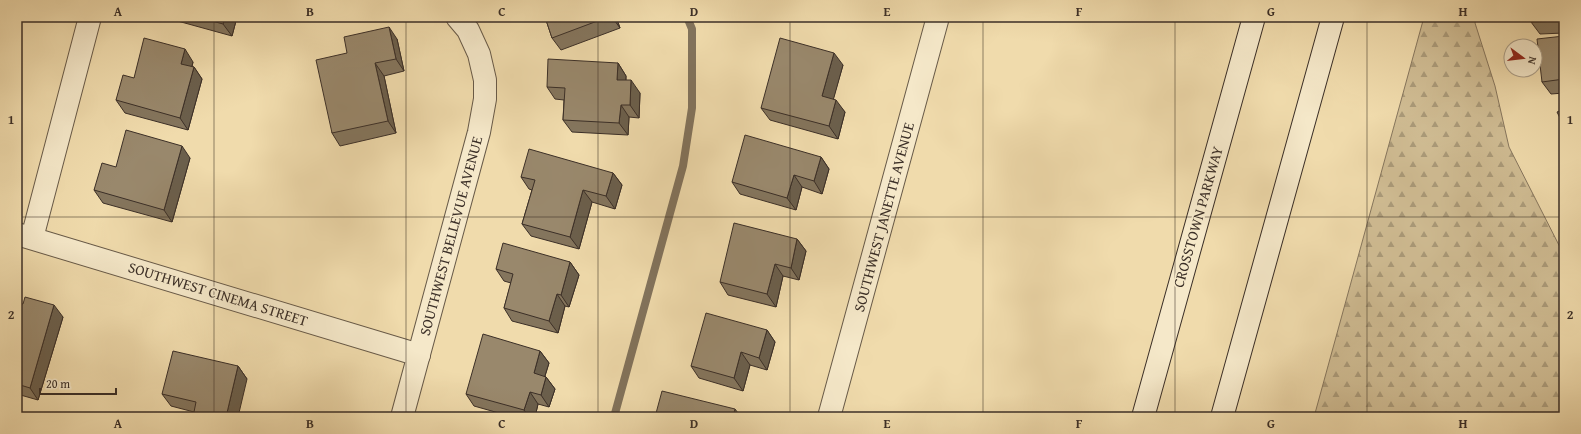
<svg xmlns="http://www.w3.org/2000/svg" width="1581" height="434" viewBox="0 0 1581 434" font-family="'Gentium Book Plus',serif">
  <defs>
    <pattern id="forest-firs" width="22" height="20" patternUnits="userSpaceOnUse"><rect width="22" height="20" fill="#d1be95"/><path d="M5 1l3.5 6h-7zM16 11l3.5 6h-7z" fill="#ab9b7a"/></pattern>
  </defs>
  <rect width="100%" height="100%" fill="#f0dbac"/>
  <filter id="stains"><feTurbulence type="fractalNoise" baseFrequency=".005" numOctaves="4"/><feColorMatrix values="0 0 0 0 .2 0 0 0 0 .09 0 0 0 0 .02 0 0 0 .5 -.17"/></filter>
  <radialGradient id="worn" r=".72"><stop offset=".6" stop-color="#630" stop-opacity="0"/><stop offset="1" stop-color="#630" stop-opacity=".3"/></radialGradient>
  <path fill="url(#forest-firs)" stroke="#86765e" d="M 1424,17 L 1476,17 L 1475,23 L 1495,86 L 1509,147 L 1564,255 L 1564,417 L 1314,417 Z"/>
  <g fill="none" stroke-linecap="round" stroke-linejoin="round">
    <path stroke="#82735c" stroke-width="8" d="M 614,417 L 683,166 L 692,108 L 692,29 L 687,17"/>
    <defs>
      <g id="street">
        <path d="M 17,234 L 419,355"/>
        <path d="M 32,238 L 90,17"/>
        <path d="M 402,417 L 479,132 L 485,99 L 485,80 L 479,54 L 468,30 L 457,17"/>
        <path d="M 829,417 L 938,17"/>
      </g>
      <g id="secondary">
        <path d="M 1143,417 L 1254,17"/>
        <path d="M 1222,417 L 1333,17"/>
      </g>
    </defs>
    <use href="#street" stroke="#685a48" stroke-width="24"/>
    <use href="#secondary" stroke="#3b2f27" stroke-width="24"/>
    <use href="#street" stroke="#f5e8c9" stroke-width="22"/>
    <use href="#secondary" stroke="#f5e8c9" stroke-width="22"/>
  </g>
  <g fill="#84755d" stroke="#3b2f27">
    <path d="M 163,17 L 237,17 L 232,36 Z"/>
    <path d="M 545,17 L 616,17 L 620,28 L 561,50 L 552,38 Z"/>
    <path d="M 1564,17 L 1564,33 L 1540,34 L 1531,22 Z"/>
    <path d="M 1564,36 L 1564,93 L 1551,94 L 1542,82 Z"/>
    <path d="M 397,39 L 404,71 L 384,76 L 396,133 L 340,146 L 332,133 L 347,53 Z"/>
    <path d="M 193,62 L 192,67 L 194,67 L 202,79 L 188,130 L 125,113 L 116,100 L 134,78 Z"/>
    <path d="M 618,63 L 626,76 L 626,80 L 640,93 L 639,118 L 629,117 L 628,135 L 572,132 L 563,120 L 564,100 L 555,99 L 547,87 Z"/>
    <path d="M 843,65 L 833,99 L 845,112 L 838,139 L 770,120 L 761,108 Z"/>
    <path d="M 821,157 L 829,169 L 822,194 L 802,187 L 796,210 L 740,194 L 732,182 Z"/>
    <path d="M 190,158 L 172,222 L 103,203 L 94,190 L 116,167 Z"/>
    <path d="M 613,173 L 622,185 L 615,209 L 592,202 L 579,249 L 531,236 L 522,224 L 532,190 L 529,189 L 521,177 Z"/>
    <path d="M 797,239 L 806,251 L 799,280 L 783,276 L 776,307 L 728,295 L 720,282 Z"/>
    <path d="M 570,262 L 579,275 L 569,307 L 565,306 L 558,333 L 512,321 L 504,308 L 511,283 L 504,281 L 496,269 Z"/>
    <path d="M 17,303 L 63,317 L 38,400 L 17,394 Z"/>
    <path d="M 767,330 L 775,342 L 767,370 L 750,365 L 743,391 L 699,378 L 691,366 Z"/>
    <path d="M 540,351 L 549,363 L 545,376 L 546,377 L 555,389 L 549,407 L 538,404 L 535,417 L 513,417 L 474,406 L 466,394 Z"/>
    <path d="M 238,366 L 247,379 L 194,412 L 171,406 L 162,394 Z"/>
  </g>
  <g fill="#6b5f4c" stroke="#3b2f27">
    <path d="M 225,17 L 237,17 L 232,36 L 223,24 Z"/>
    <path d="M 612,17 L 616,17 L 620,28 Z"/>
    <path d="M 389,27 L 397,39 L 404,71 L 396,59 Z"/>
    <path d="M 185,49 L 193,62 L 189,76 L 181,64 Z"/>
    <path d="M 834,53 L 843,65 L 831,108 L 822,96 Z"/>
    <path d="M 375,63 L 384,76 L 396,133 L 388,121 Z"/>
    <path d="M 618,63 L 626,76 L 625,92 L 617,80 Z"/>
    <path d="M 194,67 L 202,79 L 188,130 L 180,118 Z"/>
    <path d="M 631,80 L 640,93 L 639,118 L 630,105 Z"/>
    <path d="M 836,100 L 845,112 L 838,139 L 829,126 Z"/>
    <path d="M 621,105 L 629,117 L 628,135 L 619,123 Z"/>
    <path d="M 182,146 L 190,158 L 172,222 L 164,210 Z"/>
    <path d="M 821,157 L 829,169 L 822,194 L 814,181 Z"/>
    <path d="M 613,173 L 622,185 L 615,209 L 606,196 Z"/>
    <path d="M 794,175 L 802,187 L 796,210 L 787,198 Z"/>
    <path d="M 583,190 L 592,202 L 579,249 L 570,237 Z"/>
    <path d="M 797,239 L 806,251 L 799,280 L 791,268 Z"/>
    <path d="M 570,262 L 579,275 L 569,307 L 561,295 Z"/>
    <path d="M 775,264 L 783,276 L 776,307 L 767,294 Z"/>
    <path d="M 557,294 L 565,306 L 558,333 L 549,321 Z"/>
    <path d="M 54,305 L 63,317 L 38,400 L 30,388 Z"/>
    <path d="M 767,330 L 775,342 L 767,370 L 759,358 Z"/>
    <path d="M 540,351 L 549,363 L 542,385 L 534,373 Z"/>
    <path d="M 741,352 L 750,365 L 743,391 L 734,378 Z"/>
    <path d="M 238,366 L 247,379 L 238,417 L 226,417 Z"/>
    <path d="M 546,377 L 555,389 L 549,407 L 541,395 Z"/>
    <path d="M 530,392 L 538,404 L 535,417 L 529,417 L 524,410 Z"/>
    <path d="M 735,409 L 741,417 L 733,417 Z"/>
  </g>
  <g fill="#99886c" stroke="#3b2f27">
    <path d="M 198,17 L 225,17 L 223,24 Z"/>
    <path d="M 545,17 L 608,17 L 552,38 Z"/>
    <path d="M 1531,17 L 1564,17 L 1564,21 L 1531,22 Z"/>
    <path d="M 389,27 L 396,59 L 375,63 L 388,121 L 332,133 L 316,60 L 347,53 L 344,37 Z"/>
    <path d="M 1564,36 L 1564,79 L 1542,82 L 1537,39 Z"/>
    <path d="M 144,38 L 185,49 L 181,64 L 194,67 L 180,118 L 116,100 L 123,75 L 134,78 Z"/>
    <path d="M 780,38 L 834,53 L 822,96 L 836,100 L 829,126 L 761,108 Z"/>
    <path d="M 548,59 L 618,63 L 617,80 L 631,80 L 630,105 L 621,105 L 619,123 L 563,120 L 565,88 L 547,87 Z"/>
    <path d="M 1564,109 L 1564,126 L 1557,112 Z"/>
    <path d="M 126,130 L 182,146 L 164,210 L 94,190 L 102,163 L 116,167 Z"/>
    <path d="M 745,135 L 821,157 L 814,181 L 794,175 L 787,198 L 732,182 Z"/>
    <path d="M 529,149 L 613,173 L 606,196 L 583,190 L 570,237 L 522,224 L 535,180 L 521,177 Z"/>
    <path d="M 734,223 L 797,239 L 791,268 L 775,264 L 767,294 L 720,282 Z"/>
    <path d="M 503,243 L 570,262 L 561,295 L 557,294 L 549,321 L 504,308 L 513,274 L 496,269 Z"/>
    <path d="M 25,297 L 54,305 L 30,388 L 17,384 L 17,303 L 23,304 Z"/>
    <path d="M 706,313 L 767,330 L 759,358 L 741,352 L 734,378 L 691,366 Z"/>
    <path d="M 483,334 L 540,351 L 534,373 L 546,377 L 541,395 L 530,392 L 524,410 L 466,394 Z"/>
    <path d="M 173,351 L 238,366 L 226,417 L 193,417 L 196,402 L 162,394 Z"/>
    <path d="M 662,391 L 735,409 L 733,417 L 655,417 Z"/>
  </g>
  <path fill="none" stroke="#3b2f27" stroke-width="1" stroke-opacity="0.55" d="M 214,17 L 214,417M 406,17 L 406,417M 598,17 L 598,417M 790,17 L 790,417M 983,17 L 983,417M 1175,17 L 1175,417M 1367,17 L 1367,417M 17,217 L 1564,217"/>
  <g text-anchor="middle" stroke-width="3.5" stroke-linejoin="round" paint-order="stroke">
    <g font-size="15" fill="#3b2f27" stroke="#f5e8c9">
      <text transform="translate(884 217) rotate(-75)" y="5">SOUTHWEST JANETTE AVENUE</text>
      <text transform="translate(1198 217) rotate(-74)" y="5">CROSSTOWN PARKWAY</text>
      <text transform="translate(451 236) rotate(-75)" y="5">SOUTHWEST BELLEVUE AVENUE</text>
      <text transform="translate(218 294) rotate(17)" y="5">SOUTHWEST CINEMA STREET</text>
    </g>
  </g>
  <rect width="1581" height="434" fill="none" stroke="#f0dbac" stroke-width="44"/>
  <g transform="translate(1523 58) rotate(105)"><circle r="19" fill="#f5e8c9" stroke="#ab9e88"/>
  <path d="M0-3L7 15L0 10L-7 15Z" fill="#8f2418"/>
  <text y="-6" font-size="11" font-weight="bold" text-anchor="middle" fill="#3b2f27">N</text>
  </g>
  <path d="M40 388v6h76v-6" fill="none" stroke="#3b2f27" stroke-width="2"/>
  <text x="46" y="388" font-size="12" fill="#3b2f27" stroke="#f5e8c9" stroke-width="3" paint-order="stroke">20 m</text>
  <rect x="22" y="22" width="1537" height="390" fill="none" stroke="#3b2f27" stroke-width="1.5"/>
  <g font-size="13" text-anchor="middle" font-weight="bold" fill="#3b2f27">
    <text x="118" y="16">A</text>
    <text x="310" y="16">B</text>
    <text x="502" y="16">C</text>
    <text x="694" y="16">D</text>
    <text x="887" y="16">E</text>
    <text x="1079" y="16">F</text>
    <text x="1271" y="16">G</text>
    <text x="1463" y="16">H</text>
    <text x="11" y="124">1</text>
    <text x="1570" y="124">1</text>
    <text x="11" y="319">2</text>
    <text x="1570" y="319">2</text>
    <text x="118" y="428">A</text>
    <text x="310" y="428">B</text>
    <text x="502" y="428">C</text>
    <text x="694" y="428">D</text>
    <text x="887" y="428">E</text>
    <text x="1079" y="428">F</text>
    <text x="1271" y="428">G</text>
    <text x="1463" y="428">H</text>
  </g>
  <rect width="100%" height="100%" filter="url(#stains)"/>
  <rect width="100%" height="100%" fill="url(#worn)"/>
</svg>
